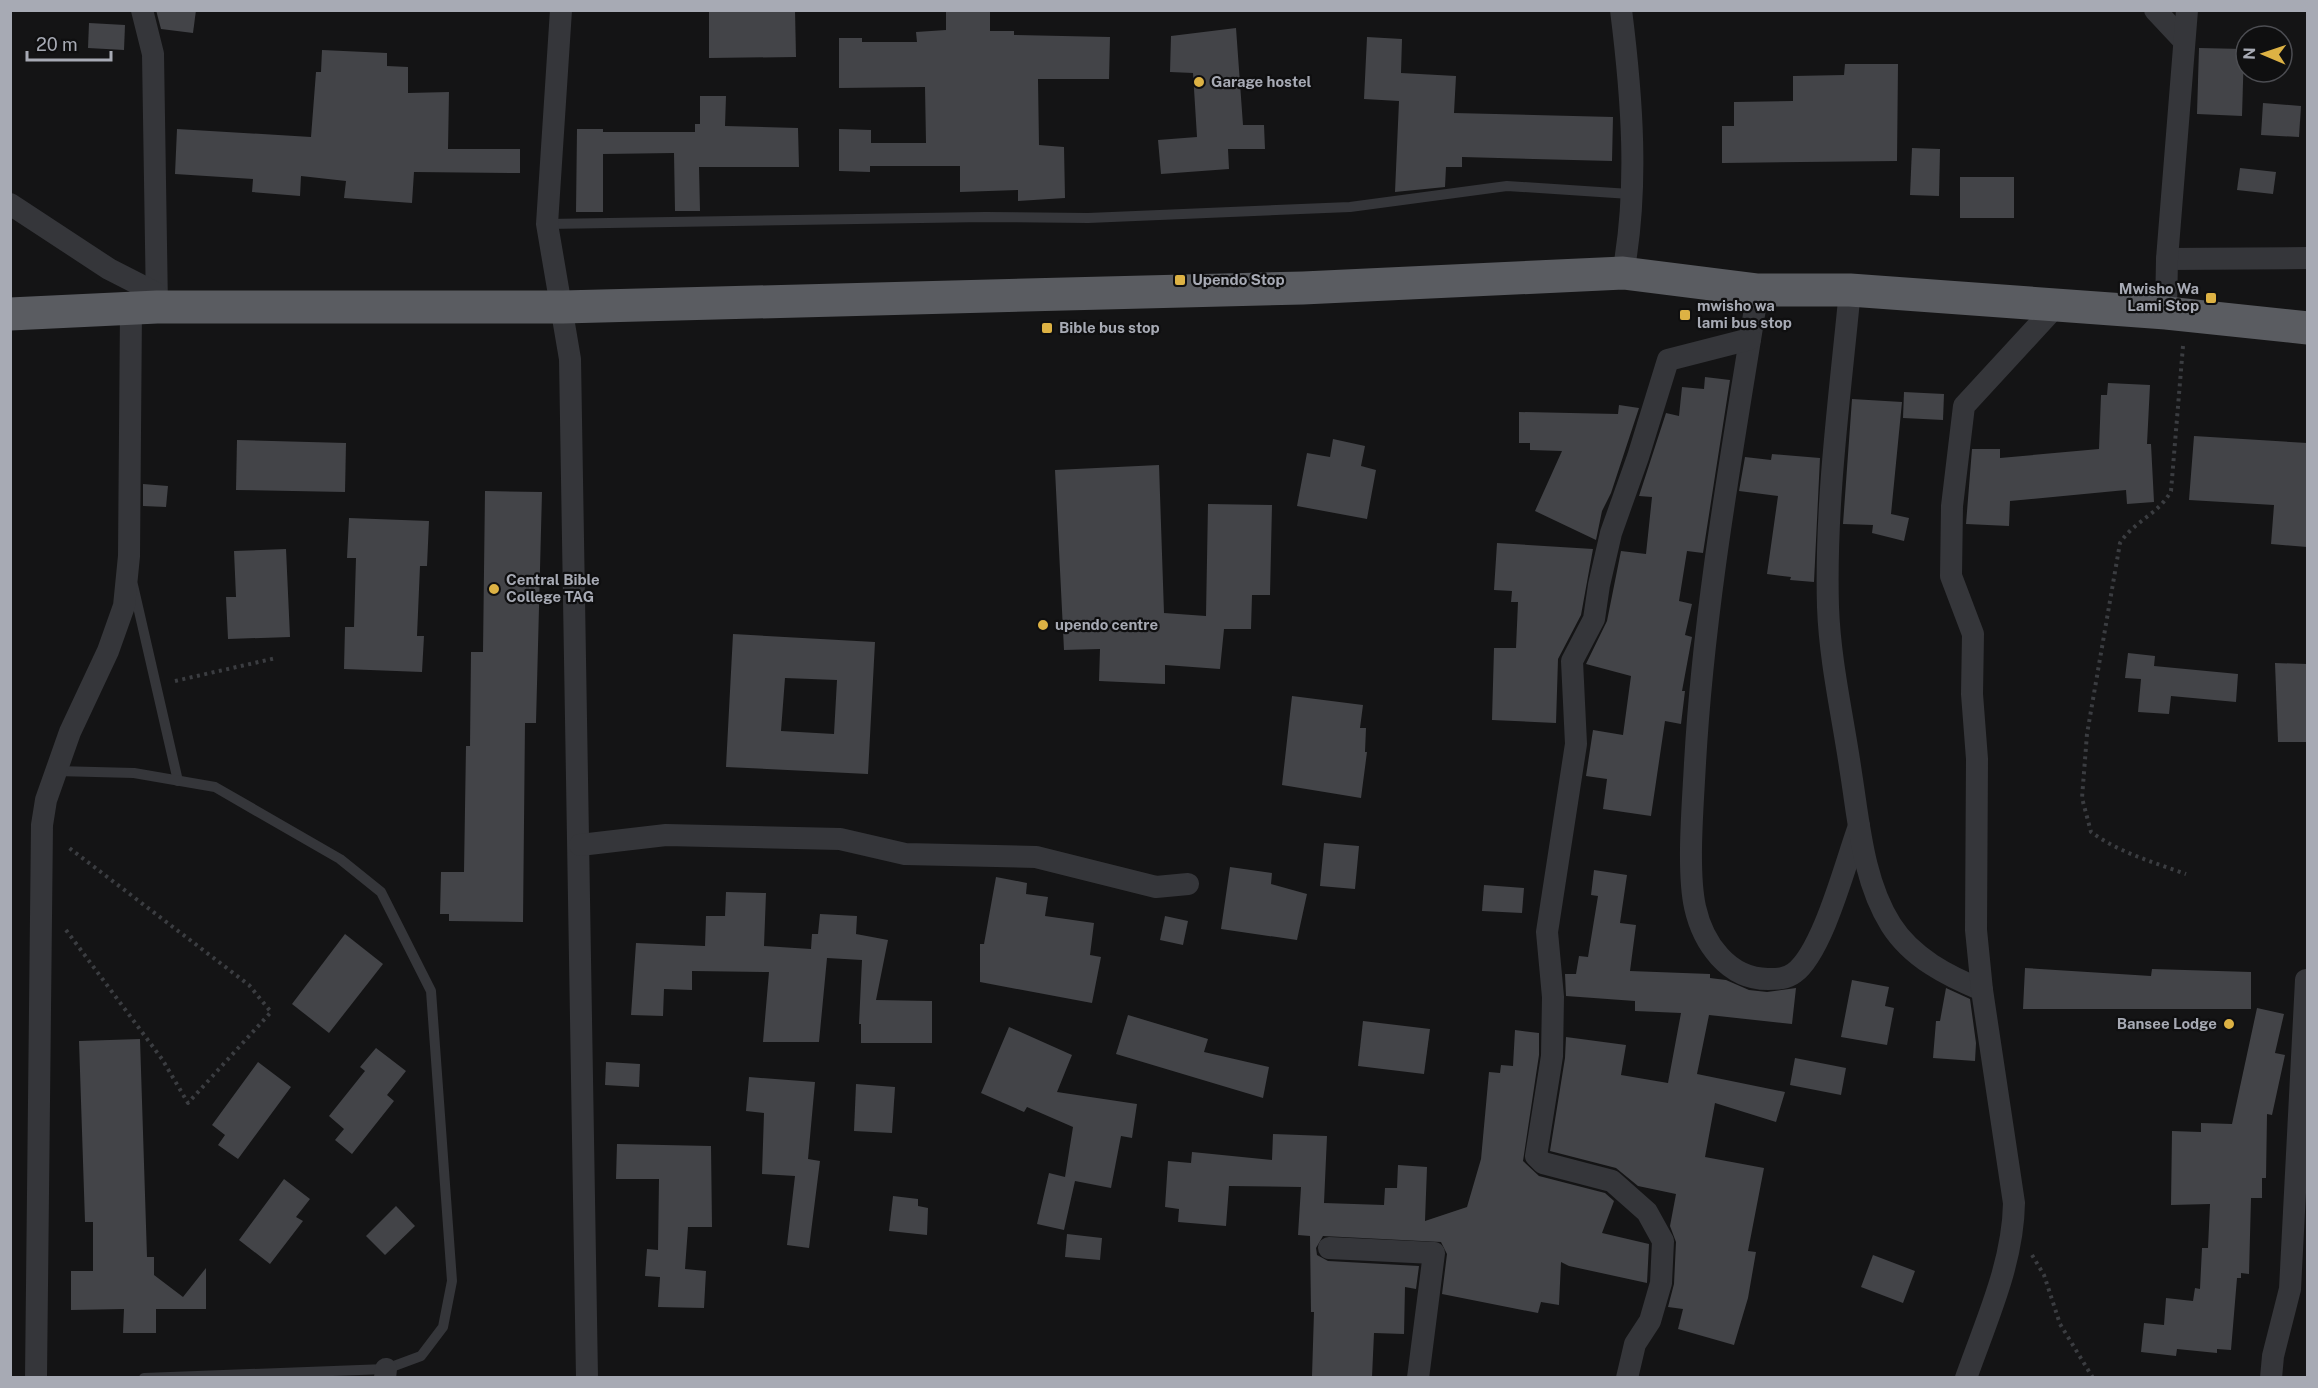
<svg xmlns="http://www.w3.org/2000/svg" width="2318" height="1388" viewBox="0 0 2318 1388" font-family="'Public Sans',sans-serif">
  <rect width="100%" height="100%" fill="#141415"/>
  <g fill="#434448" fill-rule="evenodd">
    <path d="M 156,10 L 196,10 L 193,33 L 161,29 Z"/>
    <path d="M 709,10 L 795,10 L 796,57 L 709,58 Z"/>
    <path d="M 946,10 L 990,10 L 990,31 L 1014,31 L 1014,35 L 1110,37 L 1109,79 L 1038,79 L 1039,145 L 1064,147 L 1065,198 L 1018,201 L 1018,190 L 960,192 L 960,166 L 870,166 L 870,172 L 839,171 L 839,129 L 871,130 L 871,143 L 926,143 L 925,87 L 839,88 L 839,38 L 862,38 L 862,42 L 917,42 L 916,32 L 946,30 Z"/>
    <path d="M 89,23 L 125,25 L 124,50 L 88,48 Z"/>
    <path d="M 1236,28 L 1243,125 L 1264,125 L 1265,149 L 1228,149 L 1229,169 L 1161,174 L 1158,140 L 1197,137 L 1193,73 L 1170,72 L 1171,36 Z"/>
    <path d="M 1367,37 L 1402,39 L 1401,73 L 1456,76 L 1454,113 L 1613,117 L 1612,161 L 1462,157 L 1462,167 L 1446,167 L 1445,187 L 1395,192 L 1399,101 L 1364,99 Z"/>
    <path d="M 2199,48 L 2244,49 L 2242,116 L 2197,114 Z"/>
    <path d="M 322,50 L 387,53 L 387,66 L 408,67 L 408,93 L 449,92 L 448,149 L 520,149 L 520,173 L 414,172 L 412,203 L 344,198 L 346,181 L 301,176 L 300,196 L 252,192 L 253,179 L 175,174 L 177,129 L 311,137 L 316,72 L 321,72 Z"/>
    <path d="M 1845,64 L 1898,64 L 1897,161 L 1722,163 L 1722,126 L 1734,126 L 1734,102 L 1793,101 L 1793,76 L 1844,75 Z"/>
    <path d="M 700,96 L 726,96 L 725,126 L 798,128 L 799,167 L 699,167 L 700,211 L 675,211 L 674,153 L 603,154 L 603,212 L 576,212 L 577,129 L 603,129 L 603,132 L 695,132 L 695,124 L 700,124 Z"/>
    <path d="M 2263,103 L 2301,106 L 2299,137 L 2261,135 Z"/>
    <path d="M 1912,148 L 1940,149 L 1939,196 L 1910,195 Z"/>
    <path d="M 2240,168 L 2276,172 L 2273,194 L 2237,190 Z"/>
    <rect x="1960" y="177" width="54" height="41"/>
    <path d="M 1705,377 L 1730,380 L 1703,553 L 1687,551 L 1679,601 L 1692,604 L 1685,635 L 1692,637 L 1682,691 L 1685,691 L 1681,724 L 1665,721 L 1651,816 L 1603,809 L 1607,779 L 1586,776 L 1593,730 L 1623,735 L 1631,676 L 1586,664 L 1607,621 L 1621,551 L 1646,554 L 1652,497 L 1639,496 L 1666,413 L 1679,416 L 1682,387 L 1704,389 Z"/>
    <path d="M 2108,383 L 2150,385 L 2147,444 L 2151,444 L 2154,502 L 2127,504 L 2126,490 L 2010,501 L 2009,526 L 1966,524 L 1972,449 L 2000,449 L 2000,458 L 2099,449 L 2101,395 L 2107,395 Z"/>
    <path d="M 1904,392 L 1944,394 L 1943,420 L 1903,418 Z"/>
    <path d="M 1852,399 L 1902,402 L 1891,514 L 1909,518 L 1904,541 L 1872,533 L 1873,525 L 1843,524 Z"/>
    <path d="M 1619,405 L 1639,408 L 1611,493 L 1602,511 L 1596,540 L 1535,511 L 1562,451 L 1530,450 L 1530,443 L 1519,443 L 1519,412 L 1618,414 Z"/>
    <path d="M 2194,436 L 2307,443 L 2307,547 L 2271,544 L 2274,505 L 2189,500 Z"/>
    <path d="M 1333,439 L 1365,446 L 1361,466 L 1376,470 L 1367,519 L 1297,506 L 1307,453 L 1330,457 Z"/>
    <path d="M 237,440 L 346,443 L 345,492 L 236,490 Z"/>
    <path d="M 1772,454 L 1820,458 L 1814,582 L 1790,580 L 1791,577 L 1767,574 L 1778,496 L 1739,491 L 1745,457 L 1771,460 Z"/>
    <path d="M 1159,465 L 1164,613 L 1206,616 L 1208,504 L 1272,505 L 1270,595 L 1252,595 L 1251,629 L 1224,629 L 1220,669 L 1165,665 L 1165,684 L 1099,681 L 1100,649 L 1064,650 L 1055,470 Z"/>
    <path d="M 143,484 L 168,486 L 166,507 L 143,506 Z"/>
    <path d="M 485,491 L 542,492 L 536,723 L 525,723 L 523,922 L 449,921 L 449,914 L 440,914 L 441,872 L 464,872 L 466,746 L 470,746 L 471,652 L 483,652 Z"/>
    <path d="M 349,518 L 429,521 L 427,566 L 420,566 L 417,636 L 424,636 L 422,672 L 344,669 L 345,627 L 354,627 L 356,558 L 347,558 Z"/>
    <path d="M 1497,543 L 1593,549 L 1581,615 L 1558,659 L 1556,723 L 1492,720 L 1494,648 L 1516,648 L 1518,602 L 1511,602 L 1512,591 L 1494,590 Z"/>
    <path d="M 286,549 L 290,637 L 228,639 L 226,597 L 236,597 L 234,551 Z"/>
    <path d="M 733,634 L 875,642 L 868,774 L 726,767 ZM 785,678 L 837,680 L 834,734 L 781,731 Z"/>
    <path d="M 2128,653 L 2155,656 L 2154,666 L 2238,674 L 2236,702 L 2171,696 L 2169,714 L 2138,712 L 2141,679 L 2125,678 Z"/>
    <path d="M 2275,663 L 2307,664 L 2307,742 L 2278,742 Z"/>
    <path d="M 1292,696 L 1363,705 L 1360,728 L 1366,728 L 1365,752 L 1367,752 L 1361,798 L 1282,785 Z"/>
    <path d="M 1324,843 L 1359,846 L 1355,889 L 1320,886 Z"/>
    <path d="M 1230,867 L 1272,873 L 1271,884 L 1307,894 L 1297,940 L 1221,929 Z"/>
    <path d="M 1594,870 L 1627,875 L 1620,923 L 1636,925 L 1630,971 L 1710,974 L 1710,978 L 1726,980 L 1749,990 L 1767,992 L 1796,988 L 1792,1024 L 1709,1015 L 1697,1074 L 1785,1092 L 1776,1122 L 1715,1103 L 1705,1157 L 1764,1168 L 1748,1251 L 1756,1252 L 1748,1298 L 1734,1345 L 1678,1329 L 1683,1309 L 1668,1307 L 1674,1284 L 1676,1242 L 1670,1226 L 1676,1194 L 1638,1186 L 1616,1168 L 1550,1151 L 1565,1058 L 1566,1037 L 1626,1045 L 1621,1075 L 1668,1083 L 1681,1013 L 1635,1011 L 1635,1001 L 1566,996 L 1565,974 L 1576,974 L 1579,956 L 1588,957 L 1598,896 L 1591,895 Z"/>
    <path d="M 996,877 L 1027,883 L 1026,894 L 1048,897 L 1045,916 L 1094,923 L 1090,955 L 1101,957 L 1092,1003 L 980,982 L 980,944 L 984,944 Z"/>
    <path d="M 1484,885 L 1524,888 L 1522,913 L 1482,911 Z"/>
    <path d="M 726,892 L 766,893 L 764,946 L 811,949 L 812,934 L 818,934 L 820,914 L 857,916 L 856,934 L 888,940 L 876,1000 L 932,1001 L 932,1043 L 861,1043 L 861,1024 L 859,1024 L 862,960 L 827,958 L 819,1042 L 763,1042 L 769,972 L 692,971 L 692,990 L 664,989 L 663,1016 L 631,1015 L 636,943 L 705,946 L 706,916 L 725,916 Z"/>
    <path d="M 1165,916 L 1188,921 L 1183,945 L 1160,940 Z"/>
    <path d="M 345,934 L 383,964 L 329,1033 L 292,1004 Z"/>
    <path d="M 2025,968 L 2151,976 L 2152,969 L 2251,972 L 2251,1009 L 2023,1009 Z"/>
    <path d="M 1852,980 L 1889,987 L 1885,1006 L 1894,1008 L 1887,1045 L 1841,1037 Z"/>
    <path d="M 1946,988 L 1970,999 L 1976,1043 L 1975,1061 L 1933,1058 L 1936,1021 L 1940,1021 Z"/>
    <path d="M 2257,1008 L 2284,1014 L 2275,1053 L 2285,1055 L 2272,1115 L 2267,1114 L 2266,1178 L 2262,1178 L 2262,1198 L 2251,1198 L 2249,1274 L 2241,1273 L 2241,1278 L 2237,1278 L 2231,1350 L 2217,1349 L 2217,1353 L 2177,1349 L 2176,1356 L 2141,1352 L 2144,1323 L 2164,1325 L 2166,1298 L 2193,1301 L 2195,1288 L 2200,1289 L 2202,1248 L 2208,1248 L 2210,1204 L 2171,1205 L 2172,1131 L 2201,1132 L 2201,1123 L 2232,1124 Z"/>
    <path d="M 1128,1015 L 1208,1039 L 1204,1052 L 1269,1067 L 1263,1098 L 1116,1054 Z"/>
    <path d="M 1363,1021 L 1430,1029 L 1424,1074 L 1358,1066 Z"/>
    <path d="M 1009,1027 L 1072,1055 L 1057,1092 L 1137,1104 L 1132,1138 L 1121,1136 L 1111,1188 L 1075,1181 L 1064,1230 L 1037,1224 L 1049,1173 L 1065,1177 L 1073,1127 L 1027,1107 L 1024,1112 L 981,1093 Z"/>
    <path d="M 1515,1030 L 1539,1033 L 1539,1055 L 1523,1161 L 1539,1176 L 1605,1193 L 1614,1201 L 1602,1233 L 1649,1244 L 1647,1283 L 1569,1266 L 1561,1262 L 1559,1305 L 1541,1302 L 1538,1313 L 1442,1294 L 1447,1254 L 1441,1242 L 1323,1236 L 1316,1248 L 1317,1255 L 1328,1261 L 1419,1266 L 1416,1289 L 1405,1287 L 1404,1334 L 1374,1333 L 1372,1377 L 1312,1376 L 1314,1312 L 1311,1312 L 1310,1236 L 1298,1235 L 1301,1187 L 1229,1186 L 1226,1226 L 1178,1222 L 1179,1209 L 1165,1207 L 1168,1161 L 1191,1163 L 1192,1152 L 1272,1160 L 1273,1134 L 1327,1136 L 1324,1203 L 1384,1205 L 1385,1188 L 1397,1188 L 1398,1165 L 1427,1167 L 1425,1221 L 1467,1207 L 1481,1159 L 1489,1072 L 1500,1073 L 1501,1065 L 1513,1066 Z"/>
    <path d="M 140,1039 L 147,1257 L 154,1257 L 154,1275 L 183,1297 L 206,1268 L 206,1309 L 156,1309 L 156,1333 L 123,1333 L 124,1309 L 71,1310 L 71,1271 L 93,1271 L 93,1222 L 85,1222 L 79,1041 Z"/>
    <path d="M 376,1048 L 406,1071 L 387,1095 L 394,1101 L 352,1154 L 335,1140 L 344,1129 L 329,1116 L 365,1071 L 360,1067 Z"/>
    <path d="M 1795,1058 L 1846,1068 L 1841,1095 L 1790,1085 Z"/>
    <path d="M 258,1062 L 291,1087 L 238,1159 L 218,1145 L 225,1135 L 212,1125 Z"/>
    <path d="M 606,1062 L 640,1064 L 639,1087 L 605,1085 Z"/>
    <path d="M 749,1077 L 815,1082 L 808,1159 L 820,1161 L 809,1248 L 787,1245 L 795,1176 L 762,1174 L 764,1113 L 746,1111 Z"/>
    <path d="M 856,1084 L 895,1087 L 892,1133 L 854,1131 Z"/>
    <path d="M 617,1144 L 711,1146 L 712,1227 L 688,1227 L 685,1269 L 706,1271 L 704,1308 L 658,1307 L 660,1277 L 645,1276 L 647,1249 L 658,1250 L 659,1179 L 616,1179 Z"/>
    <path d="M 284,1179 L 310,1199 L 296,1217 L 303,1221 L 270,1264 L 239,1240 Z"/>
    <path d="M 893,1196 L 918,1199 L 918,1206 L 928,1208 L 927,1235 L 889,1231 Z"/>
    <path d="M 396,1206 L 415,1226 L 385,1255 L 366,1236 Z"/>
    <path d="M 1067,1234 L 1102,1238 L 1100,1260 L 1065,1257 Z"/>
    <path d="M 1873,1255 L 1915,1271 L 1903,1303 L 1861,1287 Z"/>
  </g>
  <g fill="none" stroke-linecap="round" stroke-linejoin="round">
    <g stroke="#3b3d41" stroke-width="4" stroke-dasharray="3 4.5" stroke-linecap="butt">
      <path d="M 2183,346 L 2171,491 C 2159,514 2134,521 2120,543 L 2087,734 L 2082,798 L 2091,832 C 2120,853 2153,862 2186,874"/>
      <path d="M 175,681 L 276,658"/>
      <path d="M 66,930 L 162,1059 L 188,1103 L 271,1012 L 249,985 L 68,847"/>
      <path d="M 2032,1255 L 2044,1275 L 2060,1324 L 2093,1378"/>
    </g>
    <g stroke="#35363a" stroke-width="10">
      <path d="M 547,224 L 985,217 L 1088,218 L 1350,207 L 1507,186 L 1630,194"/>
      <path d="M 133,585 L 178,781"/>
      <path d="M 56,771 L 134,773 L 215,787 L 340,859 L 381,892 L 431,991 L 452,1281 L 443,1327 L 421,1356 L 386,1369 L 144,1378"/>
    </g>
    <g stroke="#35363a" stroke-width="22">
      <path d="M 142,10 L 153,54 L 157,307"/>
      <path d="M 561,10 L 547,224 L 570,359 L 587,1378"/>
      <path d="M 1621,10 C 1632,97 1639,188 1623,273"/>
      <path d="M 2155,10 L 2184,41"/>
      <path d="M 10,204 L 109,269 L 156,293"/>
      <path d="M 2167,259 L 2308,258"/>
      <path d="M 1758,290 C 1733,447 1704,604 1695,763 C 1693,803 1687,870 1695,907 C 1703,943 1728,979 1768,979 C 1777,979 1786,979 1794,973 C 1823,952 1846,861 1859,826"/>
      <path d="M 1850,290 C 1840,395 1825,502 1828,607 C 1830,663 1843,717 1851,773 C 1859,823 1863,881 1891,925 C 1912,958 1948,976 1982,990"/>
      <path d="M 2166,313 L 2167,259 L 2187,10"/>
      <path d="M 580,845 L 666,835 L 840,839 L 905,854 L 1036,857 L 1156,887 L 1188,884"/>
      <path d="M 1329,1248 L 1434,1253 L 1418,1378"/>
      <path d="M 36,1378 L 42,825 L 46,800 L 70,732 L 108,651 L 124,606 L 129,556 L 131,309"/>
      <path d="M 385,1378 L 386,1369"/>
      <path d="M 1627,1378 L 1635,1344 L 1650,1321 L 1661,1283 L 1663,1241 L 1647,1212 L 1612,1181 L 1543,1163 L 1536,1156 L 1552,1056 L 1553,997 L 1547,932 L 1576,744 L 1572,661 L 1594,619 L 1599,585 L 1611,533 L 1638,457 L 1668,360 L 1750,339"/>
      <path d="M 1966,1378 C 1986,1321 2013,1264 2014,1203 L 1982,990 L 1976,930 L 1977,759 L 1972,694 L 1973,634 L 1951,576 L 1952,506 L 1964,406 L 2057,305"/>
      <path d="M 2271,1378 L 2273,1356 L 2290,1289 L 2306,980"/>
    </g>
    <path stroke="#5a5c61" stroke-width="33" d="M 10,314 L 157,307 L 563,307 L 1303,288 L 1623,273 L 1758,290 L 1850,290 L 2166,313 L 2308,328"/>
  </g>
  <g fill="#ddb244" stroke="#0f0f10" stroke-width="2">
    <circle cx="1199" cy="82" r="6"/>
    <rect x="1174" y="274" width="12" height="12" rx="3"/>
    <rect x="2205" y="292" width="12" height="12" rx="3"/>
    <rect x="1679" y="309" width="12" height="12" rx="3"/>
    <rect x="1041" y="322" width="12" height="12" rx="3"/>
    <circle cx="494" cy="589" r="6"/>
    <circle cx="1043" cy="625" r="6"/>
    <circle cx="2229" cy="1024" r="6"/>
  </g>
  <g text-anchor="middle" stroke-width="4.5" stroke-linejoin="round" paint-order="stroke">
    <g font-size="15" font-weight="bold" fill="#a7aab4" stroke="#0f0f10" text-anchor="start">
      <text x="1211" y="87">Garage hostel</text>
      <text x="1192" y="285">Upendo Stop</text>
      <text x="2199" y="294" text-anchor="end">Mwisho Wa<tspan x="2199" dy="17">Lami Stop</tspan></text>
      <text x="1697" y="311">mwisho wa<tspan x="1697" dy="17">lami bus stop</tspan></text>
      <text x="1059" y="333">Bible bus stop</text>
      <text x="506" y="585">Central Bible<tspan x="506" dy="17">College TAG</tspan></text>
      <text x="1055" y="630">upendo centre</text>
      <text x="2217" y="1029" text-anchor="end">Bansee Lodge</text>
    </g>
  </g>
  <rect width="2318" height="1388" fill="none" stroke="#a7aab4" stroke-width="24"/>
  <g transform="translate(2264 54) rotate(272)"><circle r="28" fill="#0f0f10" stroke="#4c4d52" stroke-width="1.5"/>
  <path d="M0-4.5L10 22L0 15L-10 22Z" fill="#ddb244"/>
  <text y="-9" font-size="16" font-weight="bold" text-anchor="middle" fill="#a7aab4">N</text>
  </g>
  <path d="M27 51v9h84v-9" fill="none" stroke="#a7aab4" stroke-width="3"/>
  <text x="36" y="51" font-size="18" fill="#a7aab4" stroke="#0f0f10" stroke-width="4.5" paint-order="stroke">20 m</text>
</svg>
